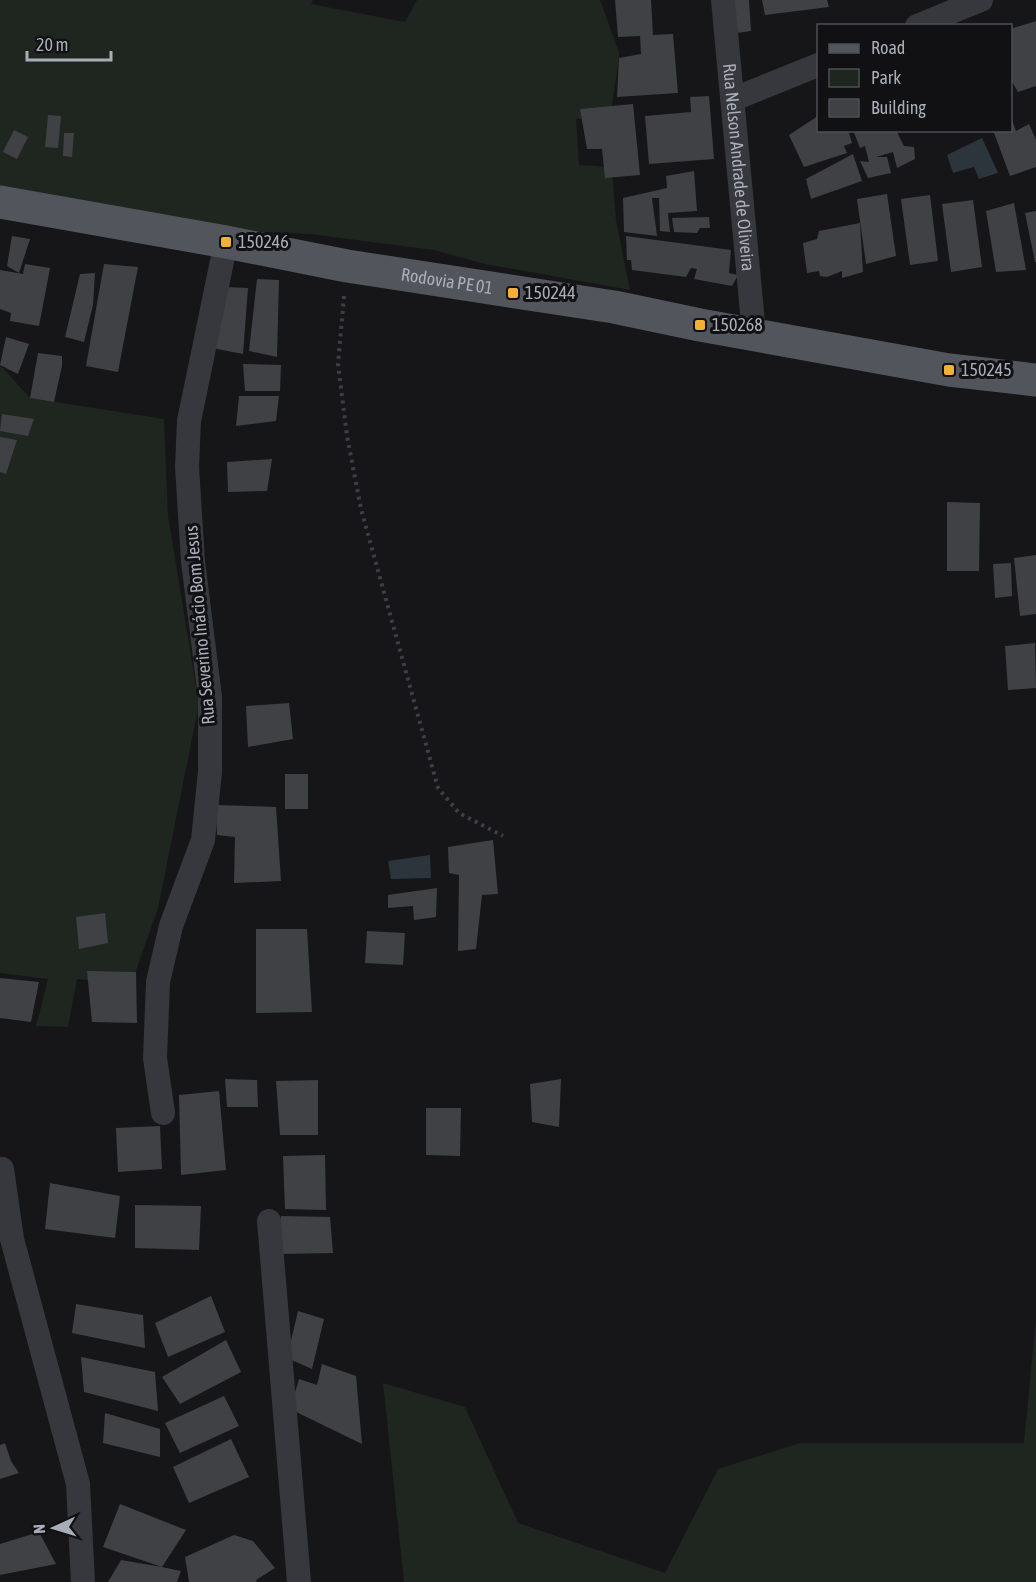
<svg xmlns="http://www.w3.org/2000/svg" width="1036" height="1582" viewBox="0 0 1036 1582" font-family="'Asap Condensed',sans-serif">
  <rect width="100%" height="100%" fill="#161618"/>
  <g fill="#1e261f">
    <path d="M 0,0 L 313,0 L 311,4 L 405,22 L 417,0 L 600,0 L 619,52 L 619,58 L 610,117 L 576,119 L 579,165 L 612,167 L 616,220 L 630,290 L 485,264 L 434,250 L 310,234 L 218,230 L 0,191 Z"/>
    <path d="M 0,365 L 30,398 L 164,419 L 168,516 L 199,704 L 158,908 L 131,985 L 77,979 L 68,1027 L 36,1026 L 48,979 L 0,973 Z"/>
    <path d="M 1036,1318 L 1036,1582 L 404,1582 L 383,1383 L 465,1407 L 518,1523 L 665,1573 L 718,1469 L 800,1443 L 1024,1443 Z"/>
  </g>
  <g fill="#2c353c">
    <path d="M 982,138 L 998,173 L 979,179 L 974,167 L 953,173 L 947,155 Z"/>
    <path d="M 430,855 L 431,878 L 391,879 L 388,861 Z"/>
  </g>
  <g fill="#404145">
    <path d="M 615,0 L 651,0 L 653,35 L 673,34 L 678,93 L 617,97 L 619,58 L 641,54 L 640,36 L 618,37 Z"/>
    <path d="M 733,0 L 749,0 L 751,31 L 737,33 Z"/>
    <path d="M 762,0 L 827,0 L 829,7 L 765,15 Z"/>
    <path d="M 1036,21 L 1036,86 L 1018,92 L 1010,78 L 1010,29 Z"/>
    <path d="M 709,96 L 714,159 L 649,164 L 645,116 L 691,112 L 690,97 Z"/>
    <path d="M 633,104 L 640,175 L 605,178 L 602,149 L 587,149 L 580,109 Z"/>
    <path d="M 48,115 L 61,116 L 58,148 L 45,147 Z"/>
    <path d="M 818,116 L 818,130 L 848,130 L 852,143 L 844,146 L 847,153 L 804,167 L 789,135 Z"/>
    <path d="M 1011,117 L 1016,131 L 1029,124 L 1036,140 L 1036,167 L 1010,176 L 993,130 L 1010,130 Z"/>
    <path d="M 14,130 L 28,137 L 17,159 L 3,152 Z"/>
    <path d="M 853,130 L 896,130 L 904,146 L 914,147 L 915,159 L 897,168 L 893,152 L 876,157 L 887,157 L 891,173 L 868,178 L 860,161 L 869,162 L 865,146 L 860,148 Z"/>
    <path d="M 64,133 L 74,133 L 72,157 L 63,156 Z"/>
    <path d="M 853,154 L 862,181 L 811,199 L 806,179 Z"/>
    <path d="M 694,171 L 697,211 L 668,213 L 670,232 L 660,231 L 659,198 L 652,198 L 657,236 L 624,232 L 623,198 L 667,188 L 666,176 Z"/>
    <path d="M 887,194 L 896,256 L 866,264 L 857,199 Z"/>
    <path d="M 930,195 L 938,261 L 910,265 L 901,199 Z"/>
    <path d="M 973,200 L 982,267 L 951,272 L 942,204 Z"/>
    <path d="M 1014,203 L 1026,270 L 996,272 L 986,211 Z"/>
    <path d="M 1036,211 L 1036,262 L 1035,262 L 1025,213 Z"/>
    <path d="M 709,217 L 710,228 L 700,228 L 697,233 L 674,232 L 672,218 Z"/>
    <path d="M 860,223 L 863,272 L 842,278 L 842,271 L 827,277 L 820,276 L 819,271 L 807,273 L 803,243 L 817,239 L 819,231 Z"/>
    <path d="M 12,236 L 30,239 L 19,273 L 7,266 Z"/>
    <path d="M 626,236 L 731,250 L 729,273 L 738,275 L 732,286 L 694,279 L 697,269 L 691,268 L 686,277 L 632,270 L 631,260 L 627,260 Z"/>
    <path d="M 25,264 L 50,268 L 39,326 L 10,321 L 11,313 L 0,309 L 0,270 L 23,274 Z"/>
    <path d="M 104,264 L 138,267 L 118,372 L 86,366 Z"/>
    <path d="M 95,273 L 93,305 L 84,342 L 65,337 L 80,274 Z"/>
    <path d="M 257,279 L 279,280 L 277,357 L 249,351 Z"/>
    <path d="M 226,287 L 248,288 L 243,354 L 212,348 Z"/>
    <path d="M 6,337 L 29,344 L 18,374 L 0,365 Z"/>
    <path d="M 38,353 L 62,356 L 62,366 L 54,402 L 30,398 Z"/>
    <path d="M 243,364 L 281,365 L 280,391 L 245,391 Z"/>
    <path d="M 239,396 L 279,396 L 276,421 L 236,426 Z"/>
    <path d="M 2,414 L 34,419 L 28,436 L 0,431 Z"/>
    <path d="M 0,437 L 17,440 L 6,474 L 0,472 Z"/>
    <path d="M 272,459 L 267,491 L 228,492 L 227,462 Z"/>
    <path d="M 947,502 L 980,503 L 979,571 L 947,571 Z"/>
    <path d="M 1036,555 L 1036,614 L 1020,616 L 1014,558 Z"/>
    <path d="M 1011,563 L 1012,596 L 995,598 L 993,564 Z"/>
    <path d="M 1035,643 L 1036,688 L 1008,690 L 1005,646 Z"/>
    <path d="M 289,703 L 293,739 L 248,747 L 246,706 Z"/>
    <rect x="285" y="774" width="23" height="35"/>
    <path d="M 216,805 L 276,807 L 281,881 L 234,883 L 235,837 L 217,835 Z"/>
    <path d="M 493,840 L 498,894 L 482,895 L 476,949 L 458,951 L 459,875 L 449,873 L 448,847 Z"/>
    <path d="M 437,888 L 436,917 L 414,920 L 413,906 L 388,908 L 388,895 Z"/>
    <path d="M 105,913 L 108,943 L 79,949 L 76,917 Z"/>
    <path d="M 256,929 L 307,929 L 312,1012 L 256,1013 Z"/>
    <path d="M 367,931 L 405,933 L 403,965 L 365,963 Z"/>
    <path d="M 87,971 L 136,972 L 137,1023 L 92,1022 Z"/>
    <path d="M 0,978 L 39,982 L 31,1022 L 0,1018 Z"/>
    <path d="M 225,1079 L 257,1080 L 258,1107 L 227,1107 Z"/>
    <path d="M 561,1079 L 559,1127 L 532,1122 L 530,1084 Z"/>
    <path d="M 318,1080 L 318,1135 L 280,1135 L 276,1081 Z"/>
    <path d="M 219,1091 L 226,1170 L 181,1175 L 179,1095 Z"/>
    <path d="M 426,1108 L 461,1108 L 460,1156 L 426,1155 Z"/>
    <path d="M 160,1126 L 162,1169 L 118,1172 L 116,1128 Z"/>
    <path d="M 325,1155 L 326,1210 L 285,1209 L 283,1156 Z"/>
    <path d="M 50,1183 L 120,1196 L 115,1238 L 45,1229 Z"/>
    <path d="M 135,1205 L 201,1206 L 199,1250 L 135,1248 Z"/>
    <path d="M 281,1216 L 330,1217 L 333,1253 L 280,1254 Z"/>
    <path d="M 211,1296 L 225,1332 L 168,1357 L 155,1323 Z"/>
    <path d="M 76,1304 L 143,1315 L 145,1348 L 72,1333 Z"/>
    <path d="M 298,1311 L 324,1319 L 312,1369 L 287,1358 Z"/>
    <path d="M 226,1340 L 241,1372 L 180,1404 L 162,1377 Z"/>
    <path d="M 81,1357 L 155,1372 L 158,1411 L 84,1392 Z"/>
    <path d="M 322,1364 L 356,1376 L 362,1444 L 290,1409 L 299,1379 L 317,1385 Z"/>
    <path d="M 224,1396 L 239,1426 L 180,1453 L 165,1423 Z"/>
    <path d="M 105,1413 L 160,1429 L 160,1457 L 103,1443 Z"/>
    <path d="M 231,1439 L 249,1477 L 189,1503 L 173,1467 Z"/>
    <path d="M 5,1443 L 11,1461 L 19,1473 L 0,1479 L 0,1445 Z"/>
    <path d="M 120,1504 L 186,1530 L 162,1567 L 103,1547 Z"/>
    <path d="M 39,1532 L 56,1564 L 0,1575 L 0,1544 Z"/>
    <path d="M 234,1535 L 253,1541 L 275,1568 L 256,1580 L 257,1582 L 189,1582 L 185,1557 Z"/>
    <path d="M 121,1560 L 162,1567 L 181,1571 L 177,1582 L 108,1582 Z"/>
  </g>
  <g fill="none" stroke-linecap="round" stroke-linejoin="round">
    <path stroke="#3d3f44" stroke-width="4" stroke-dasharray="3 4.5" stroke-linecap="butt" d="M 344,296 L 338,364 L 347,436 L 361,509 L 438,788 L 459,813 L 503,836"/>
    <g stroke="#37383d" stroke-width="24">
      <path id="s1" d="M 723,0 L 754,334"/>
      <path d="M 917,26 L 981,0"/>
      <path d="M 734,99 L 818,65"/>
      <path d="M 163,1113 L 155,1058 L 158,982 L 171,926 L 203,840 L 210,772 L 210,697 L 193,561 L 187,467 L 189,421 L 226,242"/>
      <path d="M 2,1169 L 12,1239 L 78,1484 L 83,1582"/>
      <path d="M 269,1221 L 299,1582"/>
    </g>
    <path stroke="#53555c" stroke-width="33" id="s2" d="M 0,202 L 226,242 L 347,266 L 614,307 L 700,325 L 949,370 L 1036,380"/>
  </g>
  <g fill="#f2b134" stroke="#111113" stroke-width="2">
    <rect x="220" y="236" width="12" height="12" rx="3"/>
    <rect x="507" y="287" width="12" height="12" rx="3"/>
    <rect x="694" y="319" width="12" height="12" rx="3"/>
    <rect x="943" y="364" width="12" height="12" rx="3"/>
  </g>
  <g text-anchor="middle" stroke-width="6" stroke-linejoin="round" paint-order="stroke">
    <g font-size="18" fill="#a8adb8" stroke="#111113">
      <text dy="6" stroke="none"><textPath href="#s1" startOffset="168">Rua Nelson Andrade de Oliveira</textPath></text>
      <text dy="6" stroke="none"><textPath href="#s2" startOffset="454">Rodovia PE 01</textPath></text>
      <text transform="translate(200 625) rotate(-95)" y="6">Rua Severino Inácio Bom Jesus</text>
    </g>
    <g font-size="18" fill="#a8adb8" stroke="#111113" text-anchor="start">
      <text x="238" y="248">150246</text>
      <text x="525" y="299">150244</text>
      <text x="712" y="331">150268</text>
      <text x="961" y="376">150245</text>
    </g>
  </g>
  <rect x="817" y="24" width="195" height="108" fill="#111113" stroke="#4d4f55" stroke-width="1.5"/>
  <rect x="829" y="44" width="30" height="9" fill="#53555c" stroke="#4d4f55" stroke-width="1.5"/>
  <text x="871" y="54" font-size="18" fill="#a8adb8">Road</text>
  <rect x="829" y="69" width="30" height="18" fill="#1e261f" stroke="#4d4f55" stroke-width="1.5"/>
  <text x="871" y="84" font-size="18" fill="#a8adb8">Park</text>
  <rect x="829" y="99" width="30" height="18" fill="#404145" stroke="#4d4f55" stroke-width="1.5"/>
  <text x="871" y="114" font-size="18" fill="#a8adb8">Building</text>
  <g transform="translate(54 1528) rotate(266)" stroke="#111113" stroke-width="4.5" paint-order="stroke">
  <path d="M0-4.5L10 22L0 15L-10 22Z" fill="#a8adb8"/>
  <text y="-9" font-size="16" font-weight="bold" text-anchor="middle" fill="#a8adb8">N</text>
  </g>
  <path d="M27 51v9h84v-9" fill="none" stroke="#a8adb8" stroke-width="3"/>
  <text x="36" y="51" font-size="18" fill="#a8adb8" stroke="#111113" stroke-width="4.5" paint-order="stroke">20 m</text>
</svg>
